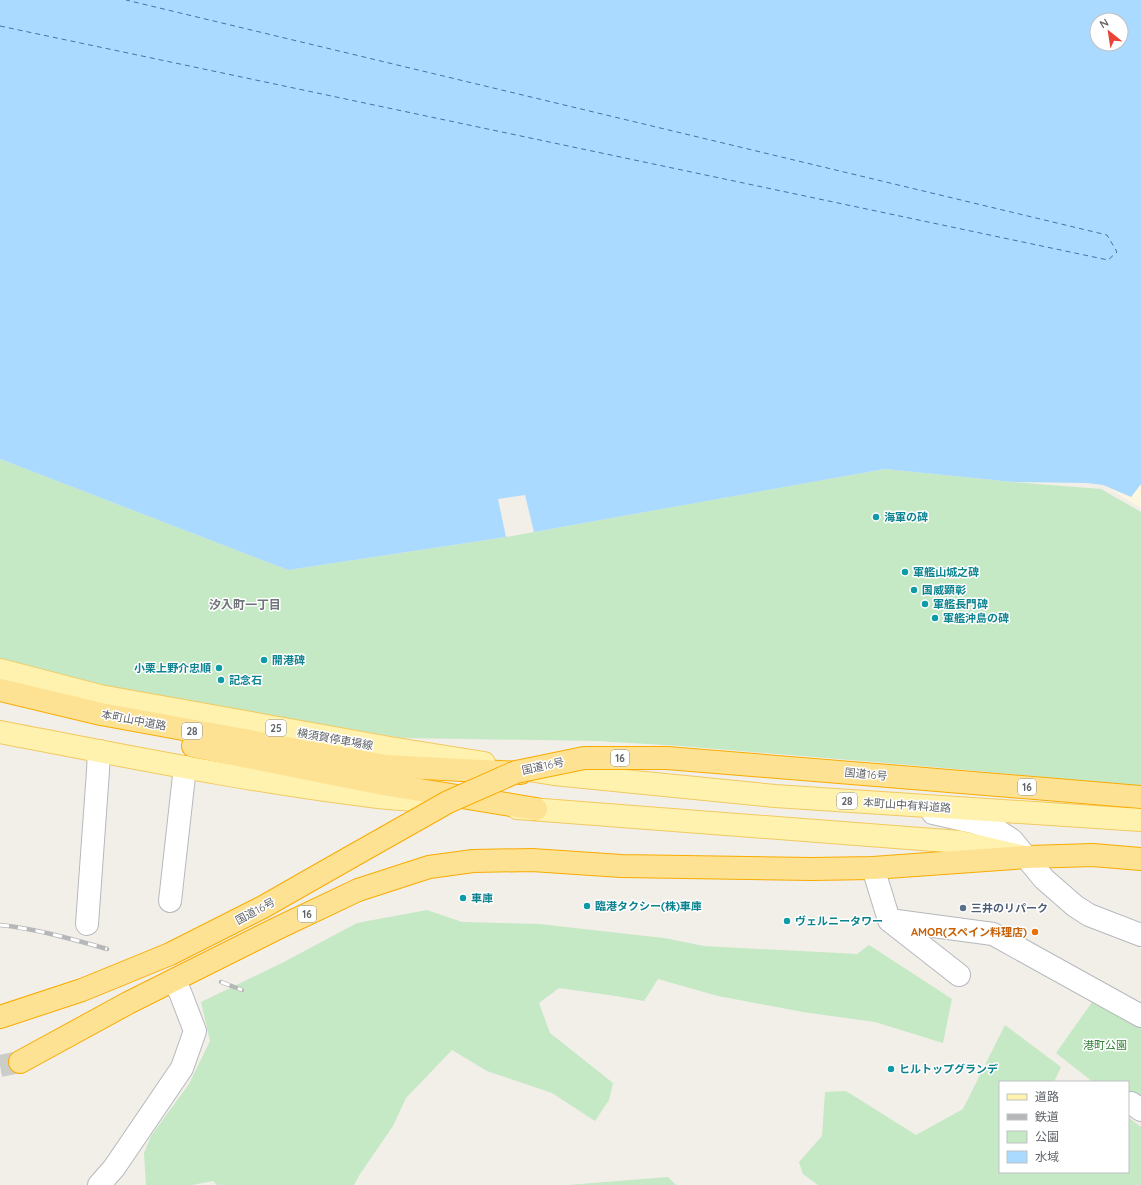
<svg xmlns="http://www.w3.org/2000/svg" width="1141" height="1185" viewBox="0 0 1141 1185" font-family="Quicksand,'Noto Sans JP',sans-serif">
  <rect width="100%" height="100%" fill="#f1efe8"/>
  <path fill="#fef7e0" d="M 1141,484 L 1141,508 L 1103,485 L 1131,497 Z"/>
  <g fill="#c5e8c5">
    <path d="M 0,459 L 288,570 L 506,537 L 885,469 L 1013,482 L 1101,489 L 1141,512 L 1141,786 L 922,766 L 681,746 L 598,741 L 403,738 L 100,686 L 0,660 Z"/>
    <path d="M 427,910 L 462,922 L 539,924 L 664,938 L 704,946 L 857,954 L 869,945 L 952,999 L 943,1043 L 875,1022 L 803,1012 L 718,996 L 658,979 L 644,1001 L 616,996 L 559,988 L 539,1003 L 550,1033 L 613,1083 L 609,1100 L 595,1121 L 552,1093 L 487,1071 L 452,1050 L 406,1098 L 393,1126 L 360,1174 L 354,1185 L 217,1185 L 213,1181 L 192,1185 L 146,1185 L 144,1153 L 151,1136 L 189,1084 L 210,1041 L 201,1002 L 282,963 L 357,923 Z"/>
    <path d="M 1095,998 L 1141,1023 L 1141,1108 L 1128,1109 L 1128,1082 L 1093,1082 L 1056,1053 Z"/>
    <path d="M 1005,1025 L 1061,1067 L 1054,1082 L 1000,1082 L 1000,1172 L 1128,1172 L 1128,1117 L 1141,1127 L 1141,1185 L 818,1185 L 803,1174 L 799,1162 L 822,1136 L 825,1092 L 846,1091 L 916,1135 L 963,1109 Z"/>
    <path d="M 668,1177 L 676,1185 L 568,1185 Z"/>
  </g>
  <path fill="#aadaff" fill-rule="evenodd" d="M 0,0 L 1141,0 L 1141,484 L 1131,497 L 1103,485 L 1087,483 L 1013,482 L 885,469 L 534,532 L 525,495 L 498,499 L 506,537 L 288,570 L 0,459 ZM 1097,20 L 1121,20 L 1121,44 L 1097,44 Z"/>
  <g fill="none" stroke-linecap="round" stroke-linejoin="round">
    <path stroke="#4174aa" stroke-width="1" stroke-dasharray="5 4" stroke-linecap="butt" d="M 0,26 L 1108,260 L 1117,252 L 1107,235 L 126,0"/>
    <path stroke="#ccccc8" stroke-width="22" stroke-dasharray="22 11" stroke-linecap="butt" d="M 0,1066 L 20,1062"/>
    <defs>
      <g id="minor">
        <path d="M 933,813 L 973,822 L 995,829 L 1012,840 L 1044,879 L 1075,906 L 1089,915 L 1141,935"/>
        <path d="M 873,868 L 889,920 L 993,934 L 1141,1016"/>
        <path d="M 170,901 L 185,767"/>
        <path d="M 890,921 L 959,975"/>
        <path d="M 87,924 L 98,771 L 99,751"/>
        <path d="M 1131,1103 L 1141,1110"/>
        <path d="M 99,1185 L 114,1168 L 182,1068 L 195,1031 L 180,992 L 173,981"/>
      </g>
      <g id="major">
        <path d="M 0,670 L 100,696 L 390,748 L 484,763"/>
        <path d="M 0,732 C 126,756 251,782 378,797 C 398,799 419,800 439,802"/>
        <path d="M 529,770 L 554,774 L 775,796 L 1141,820"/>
        <path d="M 517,808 L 960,842 L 1020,856"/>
      </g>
      <g id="highway">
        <path d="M 0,690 L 101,714 L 386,766 L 521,773"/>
        <path d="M 193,746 L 383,784 L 536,809"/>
        <path d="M 913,778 L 1141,797"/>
        <path d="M 0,1017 L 82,990 L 170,954 L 263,907 L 349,858"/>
        <path d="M 20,1062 L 128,1003 L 278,928 L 358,890 L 429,867 L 473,861 L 532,860 L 621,866 L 812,869 L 873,868 L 1027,857 L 1093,855 L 1141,859"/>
      </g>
    </defs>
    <use href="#minor" stroke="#b5b8bc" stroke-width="24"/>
    <use href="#major" stroke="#f2c960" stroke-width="24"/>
    <use href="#highway" stroke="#f9ab00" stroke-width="24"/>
    <use href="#minor" stroke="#fff" stroke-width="22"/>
    <use href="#major" stroke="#fff2af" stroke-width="22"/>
    <use href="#highway" stroke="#fde293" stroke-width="22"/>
    <defs>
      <g id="rail">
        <path d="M 0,925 C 37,929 72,939 107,949"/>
        <path d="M 221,982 L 242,990"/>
      </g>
    </defs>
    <use href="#rail" stroke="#b6b7b8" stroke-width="4.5"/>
    <use href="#rail" stroke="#fff" stroke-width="3" stroke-dasharray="9" stroke-linecap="butt"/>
    <defs>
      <path id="highway-bridge" d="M 349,858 L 448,802 L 516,772 L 584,758 L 667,758 L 913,778"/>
    </defs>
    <use href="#highway-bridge" stroke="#f9ab00" stroke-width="24" stroke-linecap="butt"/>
    <use href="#highway-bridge" stroke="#fde293" stroke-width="22"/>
  </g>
  <g fill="#0f9aa8" stroke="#fff" stroke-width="1.5">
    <circle cx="876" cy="517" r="4"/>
    <circle cx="905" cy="572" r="4"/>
    <circle cx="914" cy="590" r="4"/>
    <circle cx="925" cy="604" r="4"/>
    <circle cx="935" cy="618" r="4"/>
    <circle cx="264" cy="660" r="4"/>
    <circle cx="219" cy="668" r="4"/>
    <circle cx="221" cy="680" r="4"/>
    <circle cx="463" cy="898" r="4"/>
    <circle cx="587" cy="906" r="4"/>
    <circle cx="787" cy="921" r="4"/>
    <circle cx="891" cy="1069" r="4"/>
  </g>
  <circle fill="#5c6f8a" stroke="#fff" stroke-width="1.5" cx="963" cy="908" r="4"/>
  <circle fill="#e8710a" stroke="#fff" stroke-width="1.5" cx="1035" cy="932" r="4"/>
  <g text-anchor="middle" stroke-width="3" stroke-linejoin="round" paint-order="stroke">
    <g fill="#fff" stroke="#8f9295" stroke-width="1">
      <rect x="266" y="720" width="20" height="16" rx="3"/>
      <rect x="182" y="723" width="20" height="16" rx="3"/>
      <rect x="611" y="750" width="18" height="16" rx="3"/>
      <rect x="1018" y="779" width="18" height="16" rx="3"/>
      <rect x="837" y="793" width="20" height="16" rx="3"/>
      <rect x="298" y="906" width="18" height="16" rx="3"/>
    </g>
    <g font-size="10" font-weight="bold" fill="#5f6368">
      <text x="276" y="732">25</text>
      <text x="192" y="735">28</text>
      <text x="620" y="762">16</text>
      <text x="1027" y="791">16</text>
      <text x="847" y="805">28</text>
      <text x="307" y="918">16</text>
    </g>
    <g font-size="11" font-weight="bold" fill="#0d838f" stroke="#fff" text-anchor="start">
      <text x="884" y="521">海軍の碑</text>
      <text x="913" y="576">軍艦山城之碑</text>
      <text x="922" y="594">国威顕彰</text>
      <text x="933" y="608">軍艦長門碑</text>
      <text x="943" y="622">軍艦沖島の碑</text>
      <text x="272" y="664">開港碑</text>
      <text x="211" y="672" text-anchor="end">小栗上野介忠順</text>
      <text x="229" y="684">記念石</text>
      <text x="471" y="902">車庫</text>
      <text x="595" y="910">臨港タクシー(株)車庫</text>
      <text x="795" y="925">ヴェルニータワー</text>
      <text x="899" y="1073">ヒルトップグランデ</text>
    </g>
    <g font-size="11" fill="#5f6368" stroke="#fff">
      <text transform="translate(134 720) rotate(11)" y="4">本町山中道路</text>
      <text transform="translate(335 739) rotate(10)" y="4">横須賀停車場線</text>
      <text transform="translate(543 766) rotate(-12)" y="4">国道16号</text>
      <text transform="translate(866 774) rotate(5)" y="4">国道16号</text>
      <text transform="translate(907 805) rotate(4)" y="4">本町山中有料道路</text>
      <text transform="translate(255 911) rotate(-28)" y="4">国道16号</text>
    </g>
    <g font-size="11" font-weight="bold" fill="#4e5e75" stroke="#fff" text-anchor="start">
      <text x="971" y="912">三井のリパーク</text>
    </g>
    <g font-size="11" font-weight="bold" fill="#c56008" stroke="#fff" text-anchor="end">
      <text x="1027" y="936">AMOR(スペイン料理店)</text>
    </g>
    <g font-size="11" fill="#348238" stroke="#fff">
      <text x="1105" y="1049">港町公園</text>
    </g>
    <g font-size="12" font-weight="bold" fill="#70757a" stroke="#fff">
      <text x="245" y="609">汐入町一丁目</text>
    </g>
  </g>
  <rect x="999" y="1081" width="130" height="92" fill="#ffffff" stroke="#bfc1c3"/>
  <rect x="1007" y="1094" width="20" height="6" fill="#fff2af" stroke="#bfc1c3"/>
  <text x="1035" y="1101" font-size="12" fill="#5f6368">道路</text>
  <rect x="1007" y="1114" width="20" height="6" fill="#b6b7b8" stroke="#bfc1c3"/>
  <text x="1035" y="1121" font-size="12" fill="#5f6368">鉄道</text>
  <rect x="1007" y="1131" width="20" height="12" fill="#c5e8c5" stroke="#bfc1c3"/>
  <text x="1035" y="1141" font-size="12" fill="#5f6368">公園</text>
  <rect x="1007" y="1151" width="20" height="12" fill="#aadaff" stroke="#bfc1c3"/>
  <text x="1035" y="1161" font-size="12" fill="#5f6368">水域</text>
  <g transform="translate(1109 32) rotate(330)"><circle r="19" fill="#ffffff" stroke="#bfc1c3"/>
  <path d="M0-3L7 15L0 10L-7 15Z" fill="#ea4335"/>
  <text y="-6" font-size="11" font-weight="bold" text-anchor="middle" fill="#5f6368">N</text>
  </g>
</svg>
